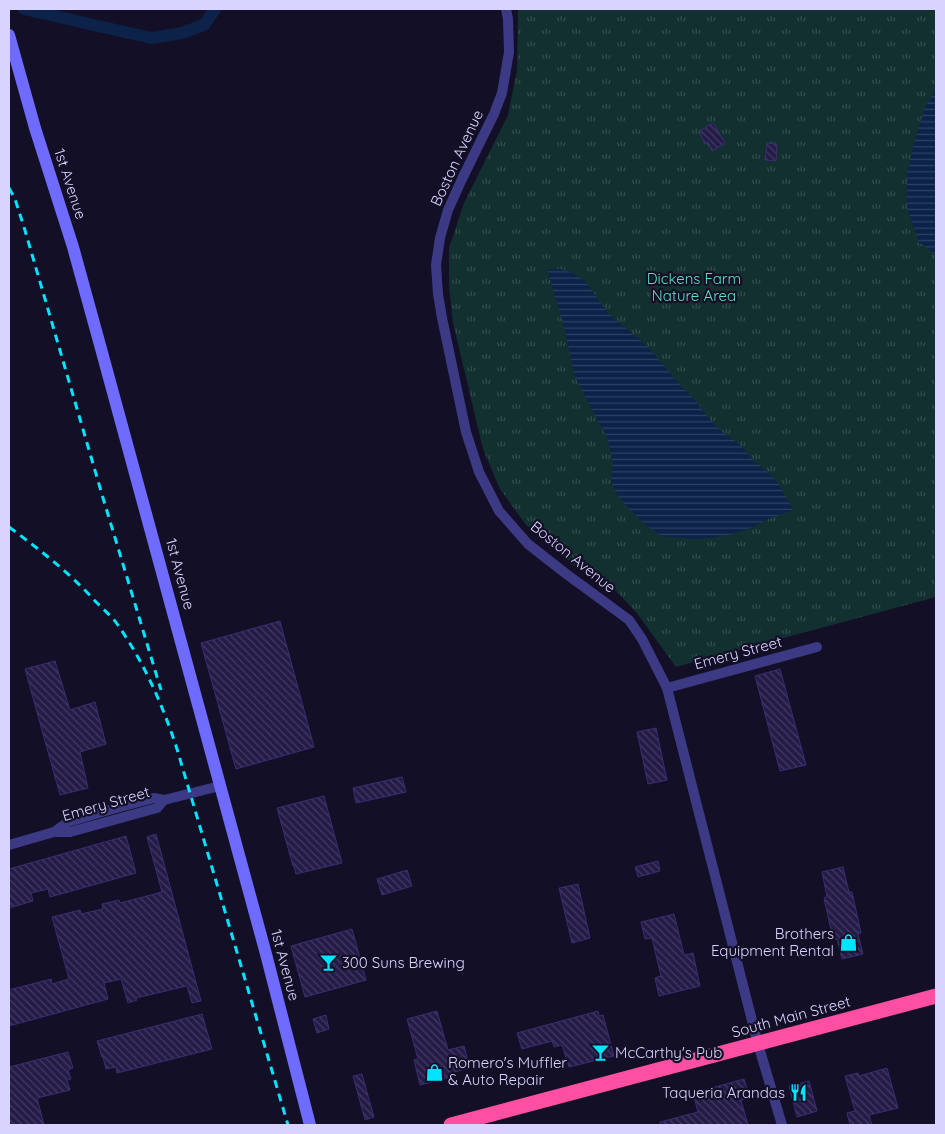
<svg xmlns="http://www.w3.org/2000/svg" width="945" height="1134" viewBox="0 0 945 1134" font-family="Quicksand,sans-serif">
  <defs>
    <pattern id="grass-tufts" width="24" height="20" patternUnits="userSpaceOnUse" patternTransform="scale(1.25)"><rect width="24" height="20" fill="#12302f"/><path d="M3 7l-1-3M5 7V3M7 7l1-3M15 17l-1-3M17 17v-4M19 17l1-3" fill="none" stroke="#344d4e"/></pattern>
    <pattern id="water-rules" width="6" height="5" patternUnits="userSpaceOnUse" patternTransform="scale(1.25)"><rect width="6" height="5" fill="#0c2248"/><path d="M0 2.5h6" fill="none" stroke="#2f4163"/></pattern>
    <pattern id="building-back-hatch" width="6" height="6" patternUnits="userSpaceOnUse" patternTransform="scale(1.25)"><rect width="6" height="6" fill="#241b47"/><path d="M-1 5l2 2M0 0l6 6M5-1l2 2" fill="none" stroke="#433b63"/></pattern>
  </defs>
  <rect width="100%" height="100%" fill="#130f26"/>
  <path fill="url(#grass-tufts)" d="M 518,9 L 936,9 L 936,597 L 676,667 L 636,612 L 616,591 L 584,573 L 526,525 L 500,489 L 483,449 L 453,323 L 449,287 L 449,248 L 464,203 L 508,115 L 517,70 Z"/>
  <g fill="url(#water-rules)">
    <path d="M 936,89 L 936,255 L 919,242 L 907,208 L 907,173 L 914,143 L 925,108 Z"/>
    <path d="M 547,269 L 561,269 L 574,274 L 585,281 L 608,313 L 648,347 L 680,385 L 696,401 L 703,411 L 714,424 L 727,436 L 738,443 L 754,461 L 770,474 L 778,483 L 793,510 L 771,518 L 746,530 L 733,534 L 713,538 L 694,539 L 661,536 L 645,524 L 631,511 L 617,495 L 611,480 L 613,461 L 607,438 L 575,377 L 563,323 Z"/>
  </g>
  <g fill="none" stroke-linecap="round" stroke-linejoin="round">
    <path stroke="#0c2248" stroke-width="12" d="M 24,9 L 151,38 L 182,33 L 204,25 L 215,9"/>
  </g>
  <g fill="url(#building-back-hatch)" stroke="#3b2d73">
    <path d="M 713,123 L 725,143 L 712,151 L 708,142 L 705,144 L 700,134 L 702,132 L 701,130 Z"/>
    <path d="M 767,143 L 777,144 L 776,161 L 765,160 Z"/>
    <path d="M 280,621 L 314,747 L 236,769 L 201,643 Z"/>
    <path d="M 55,661 L 70,710 L 95,702 L 106,744 L 80,752 L 88,788 L 60,795 L 25,669 Z"/>
    <path d="M 780,669 L 806,765 L 780,771 L 755,676 Z"/>
    <path d="M 656,728 L 667,780 L 648,784 L 637,732 Z"/>
    <path d="M 402,777 L 406,792 L 356,803 L 353,788 Z"/>
    <path d="M 324,796 L 342,863 L 296,874 L 294,866 L 293,866 L 277,808 Z"/>
    <path d="M 156,834 L 201,1001 L 192,1003 L 187,986 L 136,998 L 137,1000 L 128,1003 L 121,979 L 104,983 L 108,999 L 9,1026 L 9,990 L 51,979 L 52,984 L 69,979 L 52,917 L 80,910 L 81,914 L 103,909 L 102,904 L 119,900 L 120,903 L 162,892 L 147,837 Z"/>
    <path d="M 126,836 L 136,873 L 50,897 L 48,889 L 31,893 L 33,901 L 9,908 L 9,869 Z"/>
    <path d="M 658,861 L 660,871 L 638,877 L 635,867 Z"/>
    <path d="M 843,867 L 849,892 L 852,892 L 861,933 L 858,934 L 863,954 L 842,959 L 837,939 L 833,939 L 824,898 L 827,897 L 822,872 Z"/>
    <path d="M 407,870 L 412,886 L 382,895 L 377,879 Z"/>
    <path d="M 578,884 L 590,938 L 572,943 L 559,888 Z"/>
    <path d="M 674,914 L 684,955 L 693,953 L 700,986 L 659,996 L 655,978 L 661,976 L 652,938 L 645,939 L 641,922 Z"/>
    <path d="M 352,929 L 366,980 L 305,997 L 291,946 Z"/>
    <path d="M 437,1011 L 448,1050 L 464,1046 L 470,1068 L 454,1072 L 455,1076 L 420,1085 L 414,1060 L 418,1059 L 407,1019 Z"/>
    <path d="M 598,1011 L 599,1016 L 603,1015 L 614,1056 L 569,1067 L 562,1045 L 554,1047 L 552,1041 L 522,1049 L 517,1033 Z"/>
    <path d="M 202,1014 L 212,1049 L 117,1073 L 116,1067 L 106,1069 L 103,1057 L 102,1057 L 97,1041 Z"/>
    <path d="M 326,1015 L 329,1029 L 317,1033 L 313,1019 Z"/>
    <path d="M 68,1052 L 73,1068 L 68,1070 L 71,1079 L 67,1080 L 70,1090 L 37,1098 L 44,1125 L 9,1125 L 9,1067 Z"/>
    <path d="M 887,1068 L 898,1108 L 869,1115 L 872,1125 L 850,1125 L 847,1113 L 855,1111 L 845,1076 L 858,1073 L 859,1076 Z"/>
    <path d="M 362,1074 L 374,1117 L 365,1120 L 353,1076 Z"/>
    <path d="M 744,1079 L 750,1098 L 741,1100 L 748,1125 L 660,1125 L 660,1122 L 698,1112 L 693,1093 Z"/>
    <path d="M 809,1081 L 817,1111 L 797,1117 L 789,1086 Z"/>
  </g>
  <g fill="none" stroke-linecap="round" stroke-linejoin="round">
    <g stroke="#3d3a85" stroke-width="10">
      <path d="M 506,9 L 508,19 L 509,52 L 502,93 L 494,114 L 462,179 L 448,210 L 440,238 L 436,265 L 438,294 L 442,318 L 466,432 L 479,472 L 499,511 L 528,544 L 565,573 L 629,620 L 642,639 L 667,688 L 758,1044 L 782,1125"/>
      <path d="M 667,688 L 817,647"/>
      <path d="M 54,832 L 68,822 L 109,810 L 154,798 L 164,800 L 220,786"/>
      <path d="M 9,845 L 54,832 L 70,832 L 157,808 L 164,800"/>
    </g>
    <path stroke="#6f6bff" stroke-width="12" d="M 9,35 L 35,128 L 73,247 L 100,345 L 266,954 L 310,1125"/>
    <path stroke="#ff4fa3" stroke-width="15" d="M 451,1125 L 936,996"/>
    <g stroke="#00e5ff" stroke-width="3" stroke-dasharray="8 6" stroke-linecap="butt">
      <path d="M 9,188 L 15,199 L 24,227 L 103,498 L 161,690"/>
      <path d="M 9,527 C 40,550 70,573 96,602 C 102,608 109,614 115,621 C 143,660 162,703 177,749 L 288,1125"/>
    </g>
  </g>
  <defs>
    <symbol id="shop-bare" viewBox="-9 -9 18 18"><path d="M-5-2.5h2.3a2.7 3.5 0 0 1 5.4 0H5L5.5 6h-11ZM-1.5-2.5h3a1.5 2.3 0 0 0-3 0Z" fill="#00e5ff" stroke="#130f26" stroke-width="2.5" paint-order="stroke"/></symbol>
    <symbol id="bar-bare" viewBox="-9 -9 18 18"><path d="M-6-5H6L.8 .8V4.5H3.5V6h-7V4.5H-.8V.8Z" fill="#00e5ff" stroke="#130f26" stroke-width="2.5" paint-order="stroke"/></symbol>
    <symbol id="restaurant-bare" viewBox="-9 -9 18 18"><path d="M-5-6h1v4h1v-4h1v4h1v-4h1v5L-1.5 .5V6h-2V.5L-5-1ZM5-6V6H3V1.5H1.5Q1.5-4 5-6Z" fill="#00e5ff" stroke="#130f26" stroke-width="2.5" paint-order="stroke"/></symbol>
  </defs>
  <g fill-rule="evenodd">
    <use href="#shop-bare" x="836" y="930" width="25" height="25"/>
    <use href="#bar-bare" x="316" y="950" width="25" height="25"/>
    <use href="#bar-bare" x="588" y="1040" width="25" height="25"/>
    <use href="#shop-bare" x="422" y="1060" width="25" height="25"/>
    <use href="#restaurant-bare" x="786" y="1080" width="25" height="25"/>
  </g>
  <g text-anchor="middle" stroke-width="4.5" stroke-linejoin="round" paint-order="stroke">
    <g font-size="15" fill="#d9d4ff" stroke="#130f26">
      <text transform="translate(457 158) rotate(-65)" y="5">Boston Avenue</text>
      <text transform="translate(70 184) rotate(72)" y="5">1st Avenue</text>
      <text transform="translate(573 557) rotate(39)" y="5">Boston Avenue</text>
      <text transform="translate(180 574) rotate(75)" y="5">1st Avenue</text>
      <text transform="translate(738 653) rotate(-15)" y="5">Emery Street</text>
      <text transform="translate(106 804) rotate(-16)" y="5">Emery Street</text>
      <text transform="translate(285 965) rotate(75)" y="5">1st Avenue</text>
      <text transform="translate(791 1017) rotate(-15)" y="5">South Main Street</text>
    </g>
    <g font-size="15" fill="#5fe0c0" stroke="#130f26">
      <text x="694" y="284">Dickens Farm<tspan x="694" dy="17">Nature Area</tspan></text>
    </g>
    <g font-size="15" fill="#d9d4ff" stroke="#130f26" text-anchor="start">
      <text x="834" y="939" text-anchor="end">Brothers<tspan x="834" dy="17">Equipment Rental</tspan></text>
      <text x="342" y="968">300 Suns Brewing</text>
      <text x="615" y="1058">McCarthy's Pub</text>
      <text x="448" y="1068">Romero's Muffler<tspan x="448" dy="17">&amp; Auto Repair</tspan></text>
      <text x="785" y="1098" text-anchor="end">Taqueria Arandas</text>
    </g>
  </g>
  <rect width="945" height="1134" fill="none" stroke="#d9d4ff" stroke-width="20"/>
</svg>
